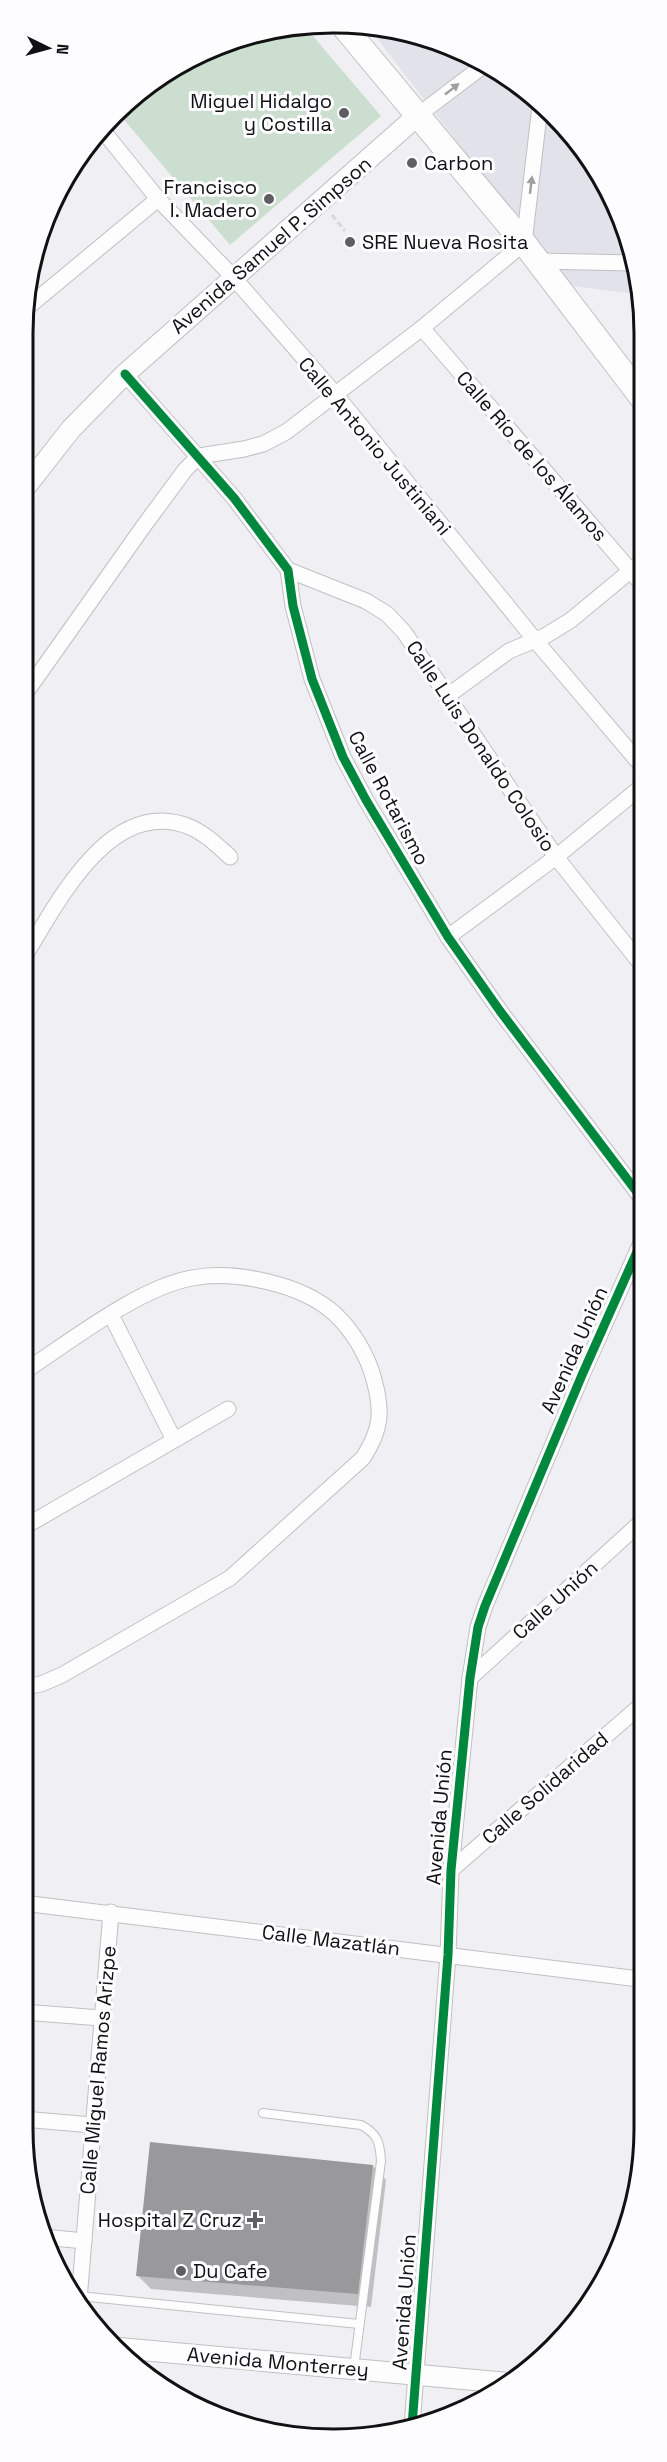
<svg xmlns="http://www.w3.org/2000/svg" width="667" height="2462" viewBox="0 0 667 2462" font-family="'Space Grotesk',sans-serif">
  <rect width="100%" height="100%" fill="#f0f0f4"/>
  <path fill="#e2e2eb" d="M 369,28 L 394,28 L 489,64 L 567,128 L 613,196 L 642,295 L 564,285 L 541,251 Z"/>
  <path fill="#ccdecf" d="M 272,29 L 307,29 L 381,116 L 230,245 L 120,115 L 160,75 Z"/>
  <path fill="#0003" d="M 373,2166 L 386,2180 L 371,2307 L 151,2289 L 137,2275 Z"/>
  <path fill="#99989a" d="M 150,2142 L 373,2165 L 358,2294 L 136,2276 Z"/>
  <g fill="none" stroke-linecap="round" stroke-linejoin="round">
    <defs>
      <g id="service">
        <path d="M 263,2113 L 361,2125 C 378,2134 380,2143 381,2161 L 354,2368"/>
        <path d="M 79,2296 L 359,2324"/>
      </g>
      <g id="minor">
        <path d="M 417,116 L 487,63"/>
        <path d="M 104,132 L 158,199 L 234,278 L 336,395 L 535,640 L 641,765"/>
        <path d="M 538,261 L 633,263"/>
        <path d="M 28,307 L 158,199"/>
        <path d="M 422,328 L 641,583"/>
        <path d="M 125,374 L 234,498 L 288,570 L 293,606 L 312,679 L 343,757 L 366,800 L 448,937 L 500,1011 L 640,1196"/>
        <path d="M 288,570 L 366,601 L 387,614 L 404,632 L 556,857 L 641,964"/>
        <path d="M 27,691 L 143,527 L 185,470 L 199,456 L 244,449 L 263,444 L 286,432 L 422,328 L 524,243 L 540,106"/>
        <path d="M 446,697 L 509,651 L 545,636 L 571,620 L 641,562"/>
        <path d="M 448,937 L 556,857 L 641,787"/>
        <path d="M 26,954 C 58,902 111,795 190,827 C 206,834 218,846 230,857"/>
        <path d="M 111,1315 L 174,1440"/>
        <path d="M 24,1527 L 228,1409"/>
        <path d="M 470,1678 L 640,1523"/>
        <path d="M 24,1687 L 41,1684 L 62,1675 L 230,1578 L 363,1458 C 381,1430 383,1412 374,1380 C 368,1356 353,1331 335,1314 C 302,1284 236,1270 192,1278 C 138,1288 71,1341 25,1371"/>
        <path d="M 451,1870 L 639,1707"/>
        <path d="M 23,1903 L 639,1979"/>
        <path d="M 23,2012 L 101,2018"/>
        <path d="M 23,2119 L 92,2125"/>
        <path d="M 44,2237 L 84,2241"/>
        <path d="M 79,2300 L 111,1912"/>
        <path d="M 412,2426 L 448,1955 L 451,1870 L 470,1678 L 478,1627 L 485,1606 L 582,1375 L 640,1245"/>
      </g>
      <g id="tertiary">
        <path d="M 28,484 L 71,429 L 125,374 L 417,116"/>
        <path d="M 119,2348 L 508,2383"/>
      </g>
      <path id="primary" d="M 345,28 L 524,243 L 642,398"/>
    </defs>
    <use href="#service" stroke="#c0c0c2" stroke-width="10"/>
    <use href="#minor" stroke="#c0c0c2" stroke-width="17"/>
    <use href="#tertiary" stroke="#c0c0c2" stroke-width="22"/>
    <use href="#primary" stroke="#c0c0c2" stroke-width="26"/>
    <path stroke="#d8d8da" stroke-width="3" stroke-dasharray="6 3" stroke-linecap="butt" d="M 332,215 L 345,231"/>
    <use href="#service" stroke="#fdfdfd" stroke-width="8"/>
    <use href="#minor" stroke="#fdfdfd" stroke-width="15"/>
    <use href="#tertiary" stroke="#fdfdfd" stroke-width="20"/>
    <use href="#primary" stroke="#fdfdfd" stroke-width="24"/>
    <defs>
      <g id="cycleway">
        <path d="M 125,374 L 234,498 L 288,570 L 293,606 L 312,679 L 343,757 L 366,800 L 448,937 L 500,1011 L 640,1196"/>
        <path d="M 412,2426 L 448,1955 L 451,1870 L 470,1678 L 478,1627 L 485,1606 L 582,1375 L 640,1245"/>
      </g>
    </defs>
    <use href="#cycleway" stroke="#fdfdff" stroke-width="13"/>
    <use href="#cycleway" stroke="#00873e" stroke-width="9"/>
  </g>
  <defs><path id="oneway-solid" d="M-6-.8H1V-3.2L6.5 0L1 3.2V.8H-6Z" transform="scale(1.5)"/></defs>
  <g fill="#9f9f9f">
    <use href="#oneway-solid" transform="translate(452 89) rotate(-38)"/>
    <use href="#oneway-solid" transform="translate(531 185) rotate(-83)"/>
  </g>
  <g fill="#5f5f62" stroke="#fdfdff" stroke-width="2">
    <circle cx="344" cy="113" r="6"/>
    <circle cx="412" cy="163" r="6"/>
    <circle cx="269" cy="199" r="6"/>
    <circle cx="350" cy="242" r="6"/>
    <path d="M252 2211h6v6h6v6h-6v6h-6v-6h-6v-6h6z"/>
    <circle cx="181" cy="2271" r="6"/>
  </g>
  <g text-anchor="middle" stroke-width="6" stroke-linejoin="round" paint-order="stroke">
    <g font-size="20" fill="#111113" stroke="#fdfdff" text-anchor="end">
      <text x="332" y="108">Miguel Hidalgo<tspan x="332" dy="23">y Costilla</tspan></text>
      <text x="424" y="170" text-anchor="start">Carbon</text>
      <text x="257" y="194">Francisco<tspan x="257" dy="23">I. Madero</tspan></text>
      <text x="362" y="249" text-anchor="start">SRE Nueva Rosita</text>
      <text x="242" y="2227">Hospital Z Cruz</text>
      <text x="193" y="2278" text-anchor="start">Du Cafe</text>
    </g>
    <g font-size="20" fill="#111113" stroke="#fdfdff">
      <text transform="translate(271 245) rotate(-41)" y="7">Avenida Samuel P. Simpson</text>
      <text transform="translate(375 446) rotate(50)" y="7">Calle Antonio Justiniani</text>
      <text transform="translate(532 456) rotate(49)" y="7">Calle Río de los Álamos</text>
      <text transform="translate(481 746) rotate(56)" y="7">Calle Luis Donaldo Colosio</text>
      <text transform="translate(389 798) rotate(62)" y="7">Calle Rotarismo</text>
      <text transform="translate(574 1350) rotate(-66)" y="7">Avenida Unión</text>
      <text transform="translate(555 1600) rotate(-42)" y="7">Calle Unión</text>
      <text transform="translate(545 1788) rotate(-41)" y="7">Calle Solidaridad</text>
      <text transform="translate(439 1817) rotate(-85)" y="7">Avenida Unión</text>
      <text transform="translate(331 1940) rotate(7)" y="7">Calle Mazatlán</text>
      <text transform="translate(98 2070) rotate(-85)" y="7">Calle Miguel Ramos Arizpe</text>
      <text transform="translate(404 2302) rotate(-86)" y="7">Avenida Unión</text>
      <text transform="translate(278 2362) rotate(5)" y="7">Avenida Monterrey</text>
    </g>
  </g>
  <path d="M0 0H667V2462H0ZM333 33H334A300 300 0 0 1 634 333V2129A300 300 0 0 1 334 2429H333A300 300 0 0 1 33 2129V333A300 300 0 0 1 333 33Z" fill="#fdfdff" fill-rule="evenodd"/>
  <path fill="none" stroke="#111113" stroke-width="3" d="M333 33H334A300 300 0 0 1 634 333V2129A300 300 0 0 1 334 2429H333A300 300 0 0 1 33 2129V333A300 300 0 0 1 333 33Z"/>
  <g transform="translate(48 48) rotate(95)" stroke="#fdfdff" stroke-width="4.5" paint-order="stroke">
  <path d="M0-4.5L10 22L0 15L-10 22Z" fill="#111113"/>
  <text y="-9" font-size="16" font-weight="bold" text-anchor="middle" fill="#111113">N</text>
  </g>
</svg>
